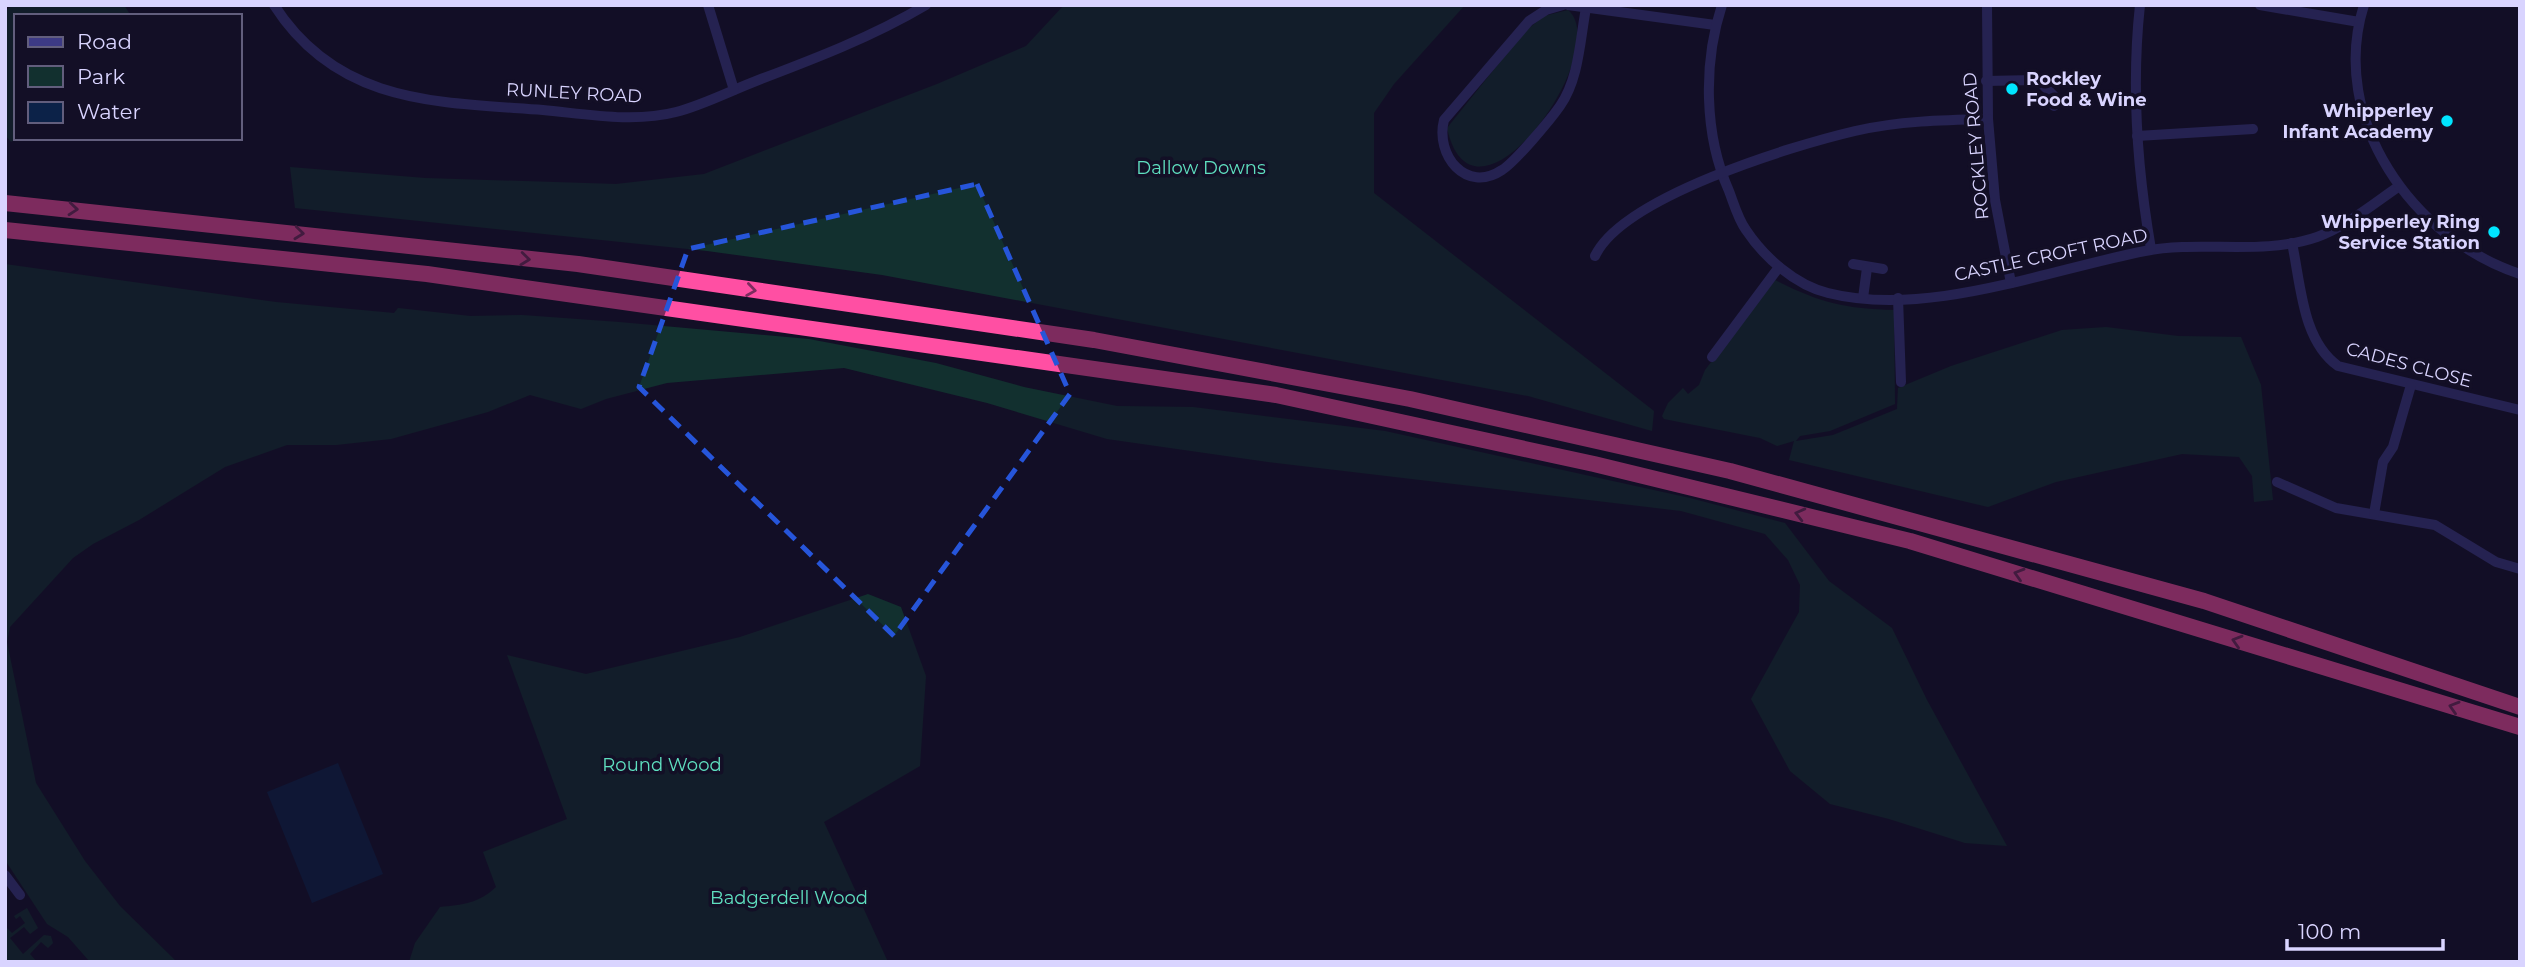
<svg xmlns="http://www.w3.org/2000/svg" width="2525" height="967" viewBox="0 0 2525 967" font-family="Montserrat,sans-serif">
  <rect width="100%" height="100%" fill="#130f26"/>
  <g fill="#12302f">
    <path d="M 13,5 L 124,5 L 131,16 L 16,16 L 17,138 L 11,142 L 5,135 L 5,11 Z"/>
    <path d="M 1064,5 L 1465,5 L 1394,84 L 1374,113 L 1374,193 L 1654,411 L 1652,431 L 1528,396 L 882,275 L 707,251 L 295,208 L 290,167 L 425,178 L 616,184 L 704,174 L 937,84 L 1026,46 Z"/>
    <path d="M 1568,10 C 1615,50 1474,249 1447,128 L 1524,32 L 1544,16 Z"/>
    <path d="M 5,264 L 276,302 L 394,313 L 398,308 L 470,316 L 522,315 L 619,322 L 809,339 L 936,363 L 1024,387 L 1117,406 L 1193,407 L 1385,431 L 1690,498 L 1785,523 L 1829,581 L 1892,628 L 1927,700 L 2007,846 L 1965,843 L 1889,819 L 1830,804 L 1790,771 L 1751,699 L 1799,612 L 1800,585 L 1788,560 L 1765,534 L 1681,511 L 1268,462 L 1107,439 L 987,403 L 844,368 L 667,383 L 606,399 L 581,409 L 530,395 L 488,412 L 391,439 L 336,445 L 287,445 L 225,467 L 139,520 L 93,544 L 73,558 L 10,627 L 7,642 L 36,783 L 85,861 L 120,906 L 177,962 L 90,962 L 68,937 L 47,924 L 5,860 Z"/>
    <path d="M 1775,280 C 1818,302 1845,309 1894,310 L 1895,404 L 1830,431 L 1800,436 L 1796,441 L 1833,435 L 1897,409 L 1898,388 L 1951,366 L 2062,330 L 2106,327 L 2178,336 L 2241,337 L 2261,385 L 2273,500 L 2254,502 L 2252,476 L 2239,457 L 2182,454 L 2056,482 L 1988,507 L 1789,460 L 1794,441 L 1777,446 L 1760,438 L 1664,419 L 1662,416 L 1668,403 L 1683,388 L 1688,394 L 1699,385 L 1705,370 Z"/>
    <path d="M 868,594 L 901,607 L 926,676 L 920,766 L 824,822 L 888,962 L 409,962 L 415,943 L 440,907 C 462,905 480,903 496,887 L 483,852 L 567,819 L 507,655 L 586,674 L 740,637 Z"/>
    <path d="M 27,908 L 38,928 L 30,934 L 24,927 L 10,938 L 23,954 L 44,935 L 51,936 L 53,943 L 48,948 L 41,942 L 30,954 L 37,962 L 5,962 L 5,926 L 12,933 L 25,923 L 20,916 L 16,919 L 14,916 Z"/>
  </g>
  <path fill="#0c2248" d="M 338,763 L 383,874 L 312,903 L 267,792 Z"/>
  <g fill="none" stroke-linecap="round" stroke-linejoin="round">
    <g stroke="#3d3a85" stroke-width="10">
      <path d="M 274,5 C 338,105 438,102 543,110 C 586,114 634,123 676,112 C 703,105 730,91 756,81 C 814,59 872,37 926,5"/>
      <path d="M 708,5 L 734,90"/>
      <path d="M 1563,5 L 1546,10 L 1529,21 L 1444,120 C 1435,155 1466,194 1502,170 C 1515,162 1551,119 1560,106 C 1579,79 1580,40 1586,8"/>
      <path d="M 1568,5 L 1715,25"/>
      <path d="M 1722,5 C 1703,63 1704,135 1729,191 C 1734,204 1738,219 1746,230 C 1764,257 1795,285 1828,293 C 1927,318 2047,270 2145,251 C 2201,240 2262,256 2317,237 C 2347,226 2373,204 2398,187"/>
      <path d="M 1987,5 L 1988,119 L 1995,200 L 2011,283"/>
      <path d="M 2140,5 C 2131,88 2137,168 2151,249"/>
      <path d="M 2260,5 L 2359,22"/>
      <path d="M 2364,5 C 2328,119 2413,239 2520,274"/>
      <path d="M 1986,81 L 2038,80 L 2054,96 L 2054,106"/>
      <path d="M 2137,136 L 2253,129"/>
      <path d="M 2292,243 C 2301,285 2302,340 2338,366 L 2520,410"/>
      <path d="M 1595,256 C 1623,197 1791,146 1855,131 C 1898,121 1943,120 1988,119"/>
      <path d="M 1853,264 L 1883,269"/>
      <path d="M 1863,298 L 1867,268"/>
      <path d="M 1898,298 L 1901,382"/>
      <path d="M 1712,357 L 1779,267"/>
      <path d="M 2277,482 L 2336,508 L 2435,525 L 2496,562 L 2520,569"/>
      <path d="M 2374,514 L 2383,462 L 2393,447 L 2411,385"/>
      <path d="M 5,875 L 20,895"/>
    </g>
    <g stroke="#ff4fa3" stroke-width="16">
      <path d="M 5,203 L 578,264 L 1094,340 L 1410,399 L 1730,471 L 2204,601 L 2520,707"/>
      <path d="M 5,230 L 427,274 L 1276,395 L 1594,464 L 1910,541 L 2520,727"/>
    </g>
  </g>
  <defs><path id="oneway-chevron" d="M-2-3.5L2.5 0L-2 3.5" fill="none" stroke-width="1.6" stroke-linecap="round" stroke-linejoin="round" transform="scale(1.75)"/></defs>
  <g stroke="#7d2c5e">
    <use href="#oneway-chevron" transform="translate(73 209) rotate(5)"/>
    <use href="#oneway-chevron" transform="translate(299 233) rotate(6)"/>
    <use href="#oneway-chevron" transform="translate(525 259) rotate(6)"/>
    <use href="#oneway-chevron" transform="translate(751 290) rotate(8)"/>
    <use href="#oneway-chevron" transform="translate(1800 514) rotate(-166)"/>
    <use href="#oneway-chevron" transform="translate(2019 574) rotate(-163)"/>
    <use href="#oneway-chevron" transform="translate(2237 641) rotate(-163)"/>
    <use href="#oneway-chevron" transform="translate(2454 707) rotate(-163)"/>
  </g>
  <path d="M0 0H2525V967H0ZM 977,184 L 1070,394 L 894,636 L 639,387 L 688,249 Z" fill="#130f26" fill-opacity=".55" fill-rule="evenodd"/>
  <path fill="none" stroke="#2655da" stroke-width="5" stroke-dasharray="14 9" stroke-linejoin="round" d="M 977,184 L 1070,394 L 894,636 L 639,387 L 688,249 Z"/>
  <g fill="#00e5ff" stroke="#130f26" stroke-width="2.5">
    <circle cx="2012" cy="89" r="7"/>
    <circle cx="2447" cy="121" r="7"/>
    <circle cx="2494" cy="232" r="7"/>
  </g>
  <g text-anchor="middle" stroke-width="7" stroke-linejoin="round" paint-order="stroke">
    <g font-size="18" font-weight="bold" fill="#d9d4ff" stroke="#130f26" text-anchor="end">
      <text x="2026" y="85" text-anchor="start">Rockley<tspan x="2026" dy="21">Food &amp; Wine</tspan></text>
      <text x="2433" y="117">Whipperley<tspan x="2433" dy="21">Infant Academy</tspan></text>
      <text x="2480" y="228">Whipperley Ring<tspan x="2480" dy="21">Service Station</tspan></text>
    </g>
    <g font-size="18" fill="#d9d4ff" stroke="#130f26">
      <text transform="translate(574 93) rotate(3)" y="6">RUNLEY ROAD</text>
      <text transform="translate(1976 146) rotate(-95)" y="6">ROCKLEY ROAD</text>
      <text transform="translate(2051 255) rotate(-12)" y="6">CASTLE CROFT ROAD</text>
      <text transform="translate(2409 365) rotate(15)" y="6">CADES CLOSE</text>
    </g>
    <g font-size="18" fill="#5fe0c0" stroke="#130f26">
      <text x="1201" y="174">Dallow Downs</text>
      <text x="662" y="771">Round Wood</text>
      <text x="789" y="904">Badgerdell Wood</text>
    </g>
  </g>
  <rect width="2525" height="967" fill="none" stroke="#d9d4ff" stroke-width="14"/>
  <rect x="14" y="14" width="228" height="126" fill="#130f26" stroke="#625e7d" stroke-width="2"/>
  <rect x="28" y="37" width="35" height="10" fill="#3d3a85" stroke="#625e7d" stroke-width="2"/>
  <text x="77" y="49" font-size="21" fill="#d9d4ff">Road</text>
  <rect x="28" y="66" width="35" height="21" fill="#12302f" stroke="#625e7d" stroke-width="2"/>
  <text x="77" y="84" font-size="21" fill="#d9d4ff">Park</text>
  <rect x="28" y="102" width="35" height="21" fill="#0c2248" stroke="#625e7d" stroke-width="2"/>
  <text x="77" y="119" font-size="21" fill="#d9d4ff">Water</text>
  <path d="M2287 939v10h156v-10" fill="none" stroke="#d9d4ff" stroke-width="3.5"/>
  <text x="2298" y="939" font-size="21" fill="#d9d4ff" stroke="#130f26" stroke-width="5" paint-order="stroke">100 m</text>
</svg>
